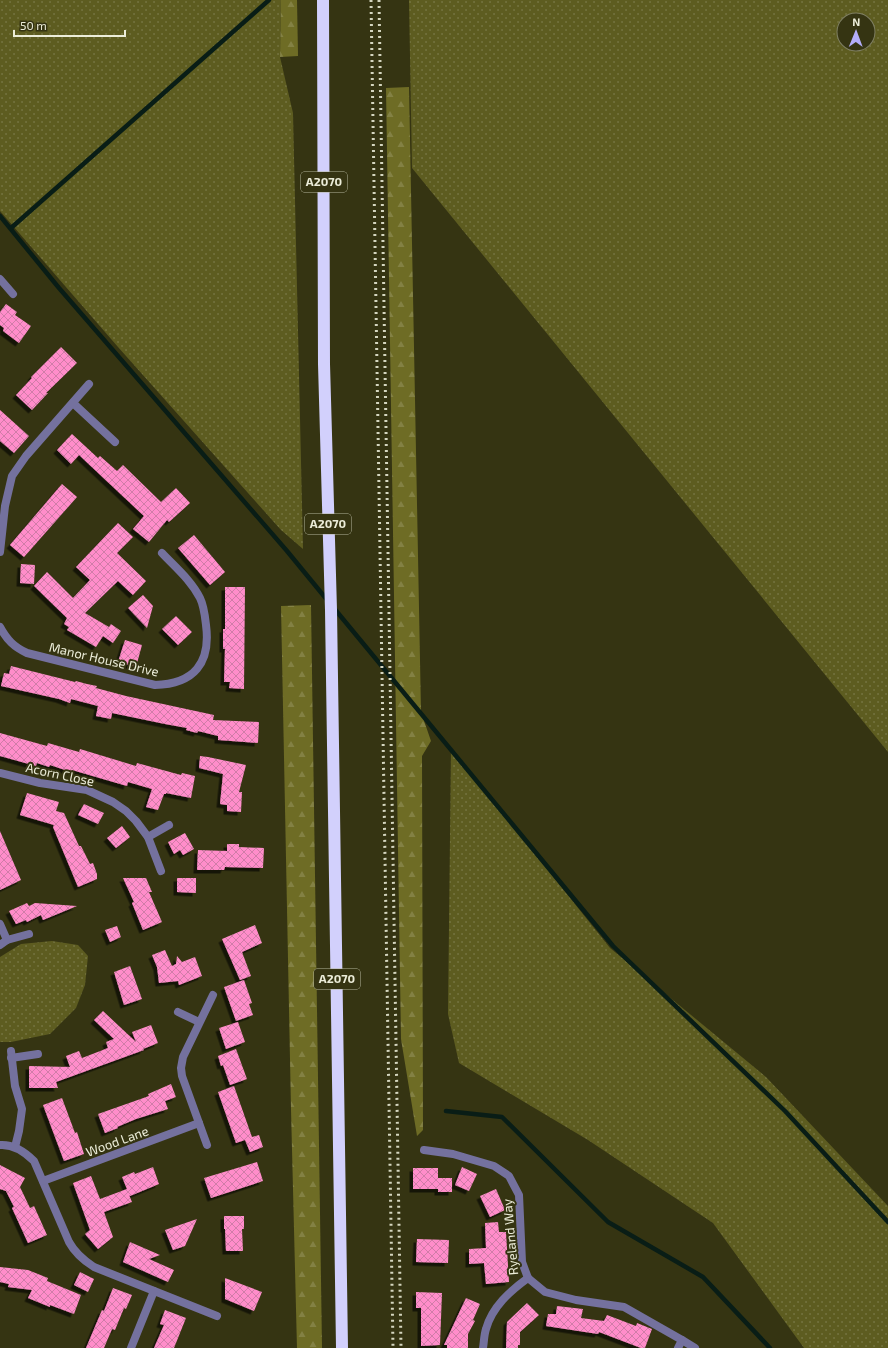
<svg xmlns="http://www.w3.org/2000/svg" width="888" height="1348" viewBox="0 0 888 1348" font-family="'Exo 2',sans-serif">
  <defs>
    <pattern id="grass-dots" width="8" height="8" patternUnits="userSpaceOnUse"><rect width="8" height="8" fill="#5d5c20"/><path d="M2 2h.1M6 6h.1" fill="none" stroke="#747440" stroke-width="1.8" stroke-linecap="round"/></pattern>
    <pattern id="forest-firs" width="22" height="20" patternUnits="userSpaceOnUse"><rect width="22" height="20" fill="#6e6c25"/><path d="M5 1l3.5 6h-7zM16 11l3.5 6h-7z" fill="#838144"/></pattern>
    <pattern id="building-cross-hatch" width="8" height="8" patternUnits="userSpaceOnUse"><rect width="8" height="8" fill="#ff8dca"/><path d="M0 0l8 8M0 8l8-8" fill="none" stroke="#d17ca8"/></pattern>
    <filter id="shadow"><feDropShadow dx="-3.5" dy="3.5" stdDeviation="0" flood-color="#0009"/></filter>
  </defs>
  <rect width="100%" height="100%" fill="#353412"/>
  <g fill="url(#grass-dots)" fill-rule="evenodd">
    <path d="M 0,0 L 281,0 L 280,57 L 293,113 L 303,549 L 281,530 L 118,347 L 0,211 Z"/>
    <path d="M 409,0 L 888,0 L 888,752 L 412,168 ZM 844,20 L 868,20 L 868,44 L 844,44 Z"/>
    <path d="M 451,749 L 610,948 L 766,1077 L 888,1206 L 888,1348 L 804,1348 L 713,1223 L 588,1140 L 459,1063 L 448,1014 Z"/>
    <path d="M 52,941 L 78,945 L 88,956 L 85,985 L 76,1008 L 50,1034 L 11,1042 L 0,1042 L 0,957 L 21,944 Z"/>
  </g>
  <g fill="url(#forest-firs)">
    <path d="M 281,0 L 297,0 L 298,56 L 280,57 Z"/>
    <path d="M 409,87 L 421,712 L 431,741 L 422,756 L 423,1130 L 417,1136 L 401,1039 L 386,88 Z"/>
    <path d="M 311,605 L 322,1348 L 297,1348 L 291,1109 L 281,606 Z"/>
  </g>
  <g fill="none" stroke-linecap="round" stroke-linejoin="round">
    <g stroke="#091d16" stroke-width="4.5">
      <path d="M 0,216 L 59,288 L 287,551 L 328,601"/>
      <path d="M 11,228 L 269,0"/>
      <path d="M 333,607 L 613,946 L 785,1111 L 888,1222"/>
      <path d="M 446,1111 L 502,1117 L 608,1222 L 703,1277 L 770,1348"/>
    </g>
  </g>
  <g fill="url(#building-cross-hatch)" filter="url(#shadow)">
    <path d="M 6,304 L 17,312 L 15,315 L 31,326 L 19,343 L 3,331 L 4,328 L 0,325 L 0,312 Z"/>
    <path d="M 61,347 L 77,363 L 46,393 L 48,393 L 32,410 L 16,395 L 32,378 L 31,377 Z"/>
    <path d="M 0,410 L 29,436 L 14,453 L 0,441 Z"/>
    <path d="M 72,434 L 98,458 L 100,456 L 117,471 L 123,465 L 161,502 L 176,488 L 190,503 L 169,522 L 167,520 L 149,542 L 133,529 L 144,516 L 79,455 L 71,464 L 57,450 Z"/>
    <path d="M 62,484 L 77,497 L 24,557 L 10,545 Z"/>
    <path d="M 118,523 L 133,537 L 117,553 L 146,581 L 133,595 L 118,581 L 85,613 L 109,627 L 111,624 L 121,631 L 113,643 L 103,636 L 96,647 L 67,630 L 69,627 L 64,624 L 67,618 L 34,586 L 47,572 L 73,598 L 90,580 L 76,567 Z"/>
    <path d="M 194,535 L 225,572 L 210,585 L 178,548 Z"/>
    <path d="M 21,564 L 35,565 L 34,584 L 20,583 Z"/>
    <path d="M 225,587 L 245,587 L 244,689 L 229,688 L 230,682 L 224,682 L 225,649 L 223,649 L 223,629 L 225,629 Z"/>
    <path d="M 143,595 L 153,606 L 147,628 L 128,608 Z"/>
    <path d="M 176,616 L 192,632 L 178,645 L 162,629 Z"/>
    <path d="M 125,640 L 142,645 L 136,667 L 118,662 Z"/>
    <path d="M 11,666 L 75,682 L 76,681 L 87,684 L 97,686 L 96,688 L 126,696 L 214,715 L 213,720 L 259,722 L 258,743 L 218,740 L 218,736 L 198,731 L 197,733 L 186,730 L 187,728 L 165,724 L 112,713 L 111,719 L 96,716 L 98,706 L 71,699 L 70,703 L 59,699 L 1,686 L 4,673 L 9,674 Z"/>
    <path d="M 0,733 L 47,746 L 48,743 L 79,752 L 80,749 L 136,766 L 137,763 L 181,775 L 182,773 L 195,776 L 191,798 L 166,793 L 166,794 L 164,794 L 158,810 L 146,807 L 152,789 L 128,782 L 127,786 L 72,770 L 71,772 L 50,765 L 49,767 L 37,763 L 36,766 L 0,756 Z"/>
    <path d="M 200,756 L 208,757 L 246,765 L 239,792 L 242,792 L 241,812 L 227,811 L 227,805 L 220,804 L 223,774 L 199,768 Z"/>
    <path d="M 27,793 L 59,802 L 56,811 L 64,813 L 79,846 L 81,846 L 90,864 L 93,863 L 97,874 L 97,879 L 78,887 L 53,827 L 54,825 L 20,815 Z"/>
    <path d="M 84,804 L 104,813 L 98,824 L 78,815 Z"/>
    <path d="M 122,826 L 130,837 L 116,848 L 107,838 Z"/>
    <path d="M 0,831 L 21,880 L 0,890 Z"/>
    <path d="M 185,833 L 194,849 L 183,855 L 180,850 L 174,854 L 168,842 Z"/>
    <path d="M 227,844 L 239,844 L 239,847 L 264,848 L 263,868 L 225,867 L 224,870 L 197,870 L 198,850 L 227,851 Z"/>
    <path d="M 123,878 L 146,878 L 152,892 L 149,892 L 162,922 L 143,930 L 132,903 L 134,902 Z"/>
    <path d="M 177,878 L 196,878 L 196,893 L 177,892 Z"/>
    <path d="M 27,903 L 29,906 L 35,903 L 77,906 L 43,920 L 41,915 L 27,922 L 26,920 L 16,924 L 9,911 Z"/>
    <path d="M 255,925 L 262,943 L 242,952 L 251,976 L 240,980 L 222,939 Z"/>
    <path d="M 117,926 L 121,937 L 110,942 L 105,930 Z"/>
    <path d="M 165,950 L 172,966 L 176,964 L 177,956 L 182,962 L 195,957 L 202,976 L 179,985 L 178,981 L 159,983 L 157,967 L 152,955 Z"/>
    <path d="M 130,966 L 142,999 L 124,1005 L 114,972 Z"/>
    <path d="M 244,980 L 252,1003 L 249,1004 L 253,1015 L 236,1021 L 224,987 Z"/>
    <path d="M 103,1011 L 136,1042 L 132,1032 L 151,1025 L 158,1043 L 143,1049 L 144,1050 L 56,1082 L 58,1088 L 29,1088 L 29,1066 L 70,1067 L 66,1056 L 79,1051 L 82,1058 L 108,1048 L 106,1042 L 114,1039 L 94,1020 Z"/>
    <path d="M 238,1022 L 245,1042 L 226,1049 L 219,1028 Z"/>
    <path d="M 236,1049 L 247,1079 L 230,1085 L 223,1065 L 221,1066 L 218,1056 Z"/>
    <path d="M 171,1084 L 176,1097 L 165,1101 L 168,1109 L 136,1119 L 117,1127 L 118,1128 L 105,1133 L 98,1114 L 149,1096 L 148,1094 Z"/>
    <path d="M 234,1086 L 252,1137 L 259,1135 L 263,1147 L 250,1152 L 245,1140 L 236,1143 L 218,1092 Z"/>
    <path d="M 62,1098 L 75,1133 L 77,1132 L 84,1154 L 64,1161 L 43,1105 Z"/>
    <path d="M 257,1162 L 263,1181 L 211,1198 L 204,1178 Z"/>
    <path d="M 0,1165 L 25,1178 L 20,1187 L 30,1208 L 34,1206 L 47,1235 L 28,1243 L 12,1208 L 14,1207 L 6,1191 L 0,1189 Z"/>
    <path d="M 153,1167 L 159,1184 L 130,1196 L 129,1195 L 132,1202 L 104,1212 L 113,1237 L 98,1249 L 85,1234 L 90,1230 L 73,1183 L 91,1176 L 100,1199 L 127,1189 L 122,1177 L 134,1172 L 135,1174 Z"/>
    <path d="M 462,1167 L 477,1174 L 469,1191 L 455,1185 Z"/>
    <path d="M 413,1168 L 438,1168 L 438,1178 L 452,1178 L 452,1192 L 438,1192 L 438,1189 L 413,1189 Z"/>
    <path d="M 496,1189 L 505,1210 L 490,1217 L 480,1196 Z"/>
    <path d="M 224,1216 L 244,1216 L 244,1229 L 242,1229 L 243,1251 L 226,1251 L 225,1229 L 224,1229 Z"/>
    <path d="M 197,1219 L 185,1246 L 173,1250 L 165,1230 Z"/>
    <path d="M 498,1222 L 499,1232 L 506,1232 L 509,1282 L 486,1284 L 484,1263 L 469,1264 L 469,1249 L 486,1248 L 485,1223 Z"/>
    <path d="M 417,1239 L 449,1240 L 448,1263 L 416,1262 Z"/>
    <path d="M 130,1242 L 160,1255 L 149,1259 L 174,1270 L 168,1282 L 123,1262 Z"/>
    <path d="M 0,1267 L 28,1270 L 48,1278 L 47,1281 L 81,1295 L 74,1314 L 50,1305 L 50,1307 L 28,1298 L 32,1290 L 8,1287 L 9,1284 L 0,1282 Z"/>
    <path d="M 80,1272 L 94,1279 L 88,1292 L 74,1285 Z"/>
    <path d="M 225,1278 L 262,1292 L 254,1311 L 225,1299 Z"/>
    <path d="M 113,1288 L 132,1295 L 126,1309 L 124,1308 L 115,1330 L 112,1329 L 104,1348 L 86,1348 L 102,1310 L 104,1311 Z"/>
    <path d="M 416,1292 L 442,1293 L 440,1345 L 421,1346 L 421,1308 L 416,1308 Z"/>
    <path d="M 466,1298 L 480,1304 L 473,1320 L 475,1321 L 468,1334 L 468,1348 L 447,1348 L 447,1345 L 444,1345 Z"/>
    <path d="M 527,1303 L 539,1315 L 520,1332 L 520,1345 L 518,1345 L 518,1348 L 506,1348 L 507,1322 Z"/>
    <path d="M 557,1306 L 583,1309 L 581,1318 L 604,1321 L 607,1315 L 636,1326 L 637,1323 L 652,1329 L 645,1348 L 641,1348 L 599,1332 L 598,1334 L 546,1326 L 548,1314 L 556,1314 Z"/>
    <path d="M 165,1310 L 186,1318 L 174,1348 L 154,1348 L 164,1325 L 160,1324 Z"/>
  </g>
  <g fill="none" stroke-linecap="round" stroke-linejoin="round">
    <g stroke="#74719e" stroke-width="8">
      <path d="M 0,279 L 13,294"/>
      <path d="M 73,403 L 115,442"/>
      <path d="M 0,552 L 5,506 L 12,476 L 26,456 L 89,384"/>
      <path d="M 0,627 C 7,640 14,647 27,653 L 155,685 C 194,684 211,663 206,625 C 205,616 204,606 200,598 C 191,580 175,567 162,553"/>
      <path d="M 0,773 L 40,783 L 87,790 L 113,802 L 126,811 L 136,821 L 148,837 L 161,871"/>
      <path d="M 148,837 L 169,825"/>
      <path d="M 0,924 L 7,940"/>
      <path d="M 0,945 L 7,940 L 29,934"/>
      <path d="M 178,1012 L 199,1022"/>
      <path d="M 11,1051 L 15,1086 L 22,1109 L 19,1131 L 15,1147"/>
      <path d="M 11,1058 L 38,1054"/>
      <path d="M 0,1145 C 14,1144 25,1152 34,1161 L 69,1242 C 75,1253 83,1260 94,1267 L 217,1316"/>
      <path d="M 207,1145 L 182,1076 L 181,1068 L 183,1057 L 213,995"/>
      <path d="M 424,1150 L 453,1154 L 494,1166 L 509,1176 L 519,1195 L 522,1262 L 528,1278 C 510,1291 492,1307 486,1329 C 484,1335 484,1342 483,1348"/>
      <path d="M 43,1181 L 199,1123"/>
      <path d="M 528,1278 L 545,1292 L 576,1300 L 624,1307 L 682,1340 L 678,1348"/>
      <path d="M 682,1340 L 695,1348"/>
      <path d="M 131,1348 L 154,1291"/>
    </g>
    <path stroke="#d2d0fc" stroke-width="12" d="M 323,0 L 324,364 L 331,610 L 342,1348"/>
    <g stroke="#d5d6c0" stroke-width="3" stroke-dasharray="2 4" stroke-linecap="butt">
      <path d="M 371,0 L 393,1348"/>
      <path d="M 379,0 L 401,1348"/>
    </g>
  </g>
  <g text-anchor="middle" stroke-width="4" stroke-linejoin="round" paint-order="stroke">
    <g fill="#353412" stroke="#b5b69d" stroke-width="1">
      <rect x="301" y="172" width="46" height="20" rx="3"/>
      <rect x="305" y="514" width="46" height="20" rx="3"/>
      <rect x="314" y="969" width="46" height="20" rx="3"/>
    </g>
    <g font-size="12" font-weight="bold" fill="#ecedd9">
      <text x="324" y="186">A2070</text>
      <text x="328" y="528">A2070</text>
      <text x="337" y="983">A2070</text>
    </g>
    <g font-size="13" fill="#ecedd9" stroke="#353412">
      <text transform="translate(104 659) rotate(13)" y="5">Manor House Drive</text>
      <text transform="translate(60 774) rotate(12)" y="5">Acorn Close</text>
      <text transform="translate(117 1141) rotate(-20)" y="5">Wood Lane</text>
      <text transform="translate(510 1237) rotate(-95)" y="5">Ryeland Way</text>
    </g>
  </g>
  <g transform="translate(856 32) rotate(1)"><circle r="19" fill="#353412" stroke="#7e7e62"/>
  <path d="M0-3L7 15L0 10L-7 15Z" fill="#b3adf9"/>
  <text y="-6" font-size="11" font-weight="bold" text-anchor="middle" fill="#ecedd9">N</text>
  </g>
  <path d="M14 30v6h111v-6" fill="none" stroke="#ecedd9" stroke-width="2"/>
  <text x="20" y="30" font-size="12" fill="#ecedd9" stroke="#353412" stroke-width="3" paint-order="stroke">50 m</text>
</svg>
